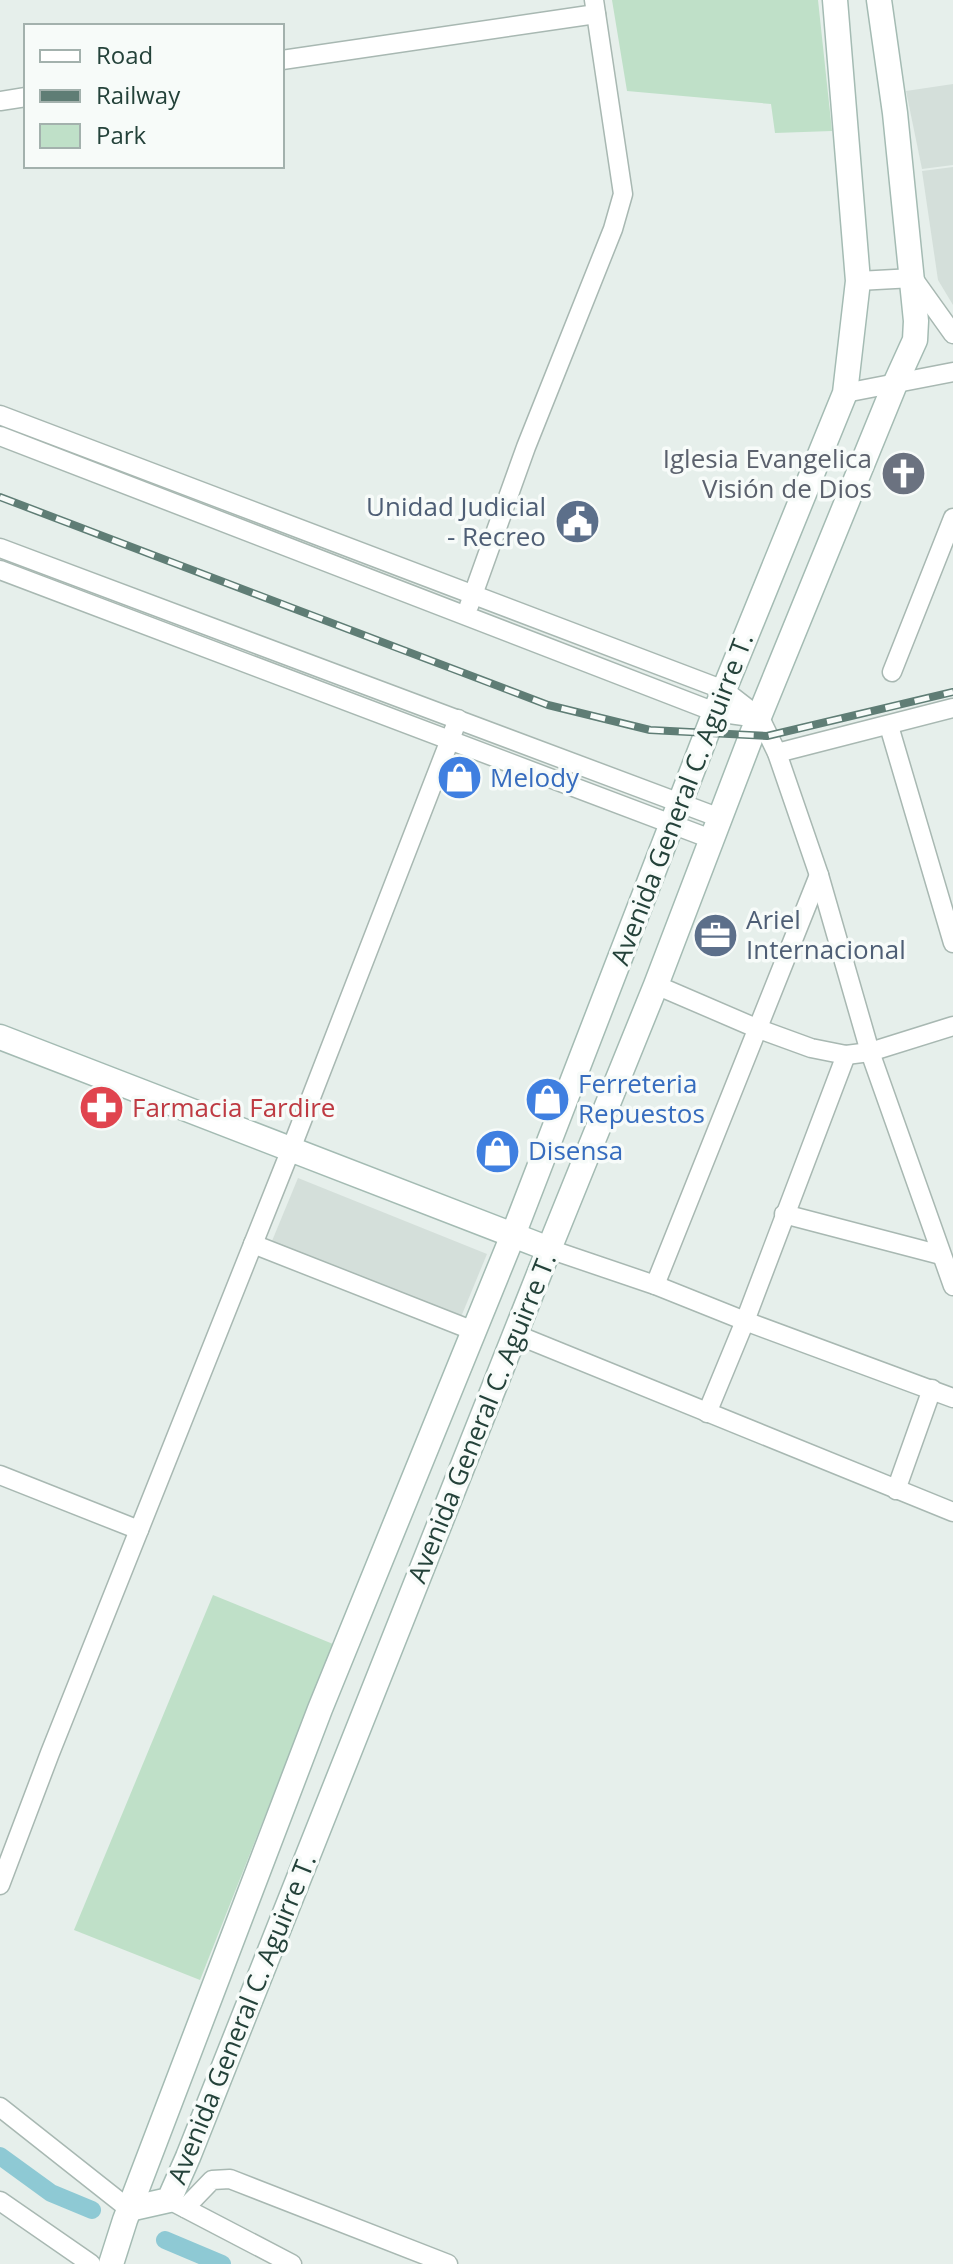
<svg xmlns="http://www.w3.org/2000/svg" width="953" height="2264" viewBox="0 0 953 2264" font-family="'Open Sans',sans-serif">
  <rect width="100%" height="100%" fill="#e6efeb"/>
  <g fill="#d4dfda">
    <path d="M 953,84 L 953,165 L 922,169 L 906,91 Z"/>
    <path d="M 953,167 L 953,305 L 938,280 L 922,171 Z"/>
    <path d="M 298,1178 L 487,1254 L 461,1317 L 272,1241 Z"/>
  </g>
  <g fill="#bfe0c8">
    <path d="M 612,0 L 818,0 L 832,131 L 775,133 L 771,104 L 627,91 Z"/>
    <path d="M 213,1595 L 333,1644 L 200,1980 L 74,1930 Z"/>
  </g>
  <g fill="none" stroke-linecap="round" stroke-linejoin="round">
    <g stroke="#8ec9d4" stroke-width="18">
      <path d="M 0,2156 L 51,2193 L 92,2210"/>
      <path d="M 165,2240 L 222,2264"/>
    </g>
    <defs>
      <g id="street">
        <path d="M 282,60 L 596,14"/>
        <path d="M 0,101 L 26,97"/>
        <path d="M 858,281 L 913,278 L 953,334"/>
        <path d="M 845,393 L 953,372"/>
        <path d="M 0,415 L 724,690 L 760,718 L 777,753 L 819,875 L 870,1052 L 953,1286"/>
        <path d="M 0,436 L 715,712 L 758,718"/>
        <path d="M 0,548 L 720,818"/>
        <path d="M 0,570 L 711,839"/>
        <path d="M 469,606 L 526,447 L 613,229 L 623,194 L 594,0"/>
        <path d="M 892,672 L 953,518"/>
        <path d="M 889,726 L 953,943"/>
        <path d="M 777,753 L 953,708"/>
        <path d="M 656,985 L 756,1028 L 811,1048 L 846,1055 L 870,1052 L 953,1026"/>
        <path d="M 784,1214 L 941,1255"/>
        <path d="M 253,1244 L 474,1331"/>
        <path d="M 549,1249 L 655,1285 L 745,1321 L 953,1398"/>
        <path d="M 655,1285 L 819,875"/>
        <path d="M 515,1334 L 953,1512"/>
        <path d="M 707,1413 L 745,1321 L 846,1055"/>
        <path d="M 0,1475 L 139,1530"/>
        <path d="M 896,1490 L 932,1389"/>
        <path d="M 0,1885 L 50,1753 L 291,1149 L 458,719"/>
        <path d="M 0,2107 L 129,2209"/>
        <path d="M 0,2201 L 91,2264"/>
        <path d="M 175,2203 L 292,2264"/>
        <path d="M 185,2208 L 212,2180 L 230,2179 L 448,2264"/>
      </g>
      <g id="secondary">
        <path d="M 0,1037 L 549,1249"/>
        <path d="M 129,2209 L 169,2200 L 188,2157 L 549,1249 L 656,985 L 752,734 L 895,384 L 915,340 L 916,321 L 895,113 L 879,0"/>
        <path d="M 111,2264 L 125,2220 L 320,1709 L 513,1235 L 715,712 L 845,393 L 858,281 L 835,0"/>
      </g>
    </defs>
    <use href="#street" stroke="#a8b8b2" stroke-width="21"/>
    <use href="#secondary" stroke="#a4bbb3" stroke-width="27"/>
    <use href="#street" stroke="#fff" stroke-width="18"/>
    <use href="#secondary" stroke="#fff" stroke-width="24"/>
    <defs>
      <path id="rail" d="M 0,497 L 548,705 L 650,730 L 767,736 L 953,692"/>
    </defs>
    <use href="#rail" stroke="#5f7d75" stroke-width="8"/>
    <use href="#rail" stroke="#f7fbf9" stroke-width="5" stroke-dasharray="15" stroke-linecap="butt"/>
  </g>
  <defs>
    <symbol id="church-disc" viewBox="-11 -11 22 22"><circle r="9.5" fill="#6b7280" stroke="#f7fbf9"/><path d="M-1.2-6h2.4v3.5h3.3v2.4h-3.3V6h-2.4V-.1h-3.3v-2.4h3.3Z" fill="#fff"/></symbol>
    <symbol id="civic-disc" viewBox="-11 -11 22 22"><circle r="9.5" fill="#5c6f8a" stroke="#f7fbf9"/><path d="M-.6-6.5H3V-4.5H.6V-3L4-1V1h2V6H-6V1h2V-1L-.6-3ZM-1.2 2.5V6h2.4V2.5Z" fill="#fff"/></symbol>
    <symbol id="shop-disc" viewBox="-11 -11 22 22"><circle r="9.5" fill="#3f7fe0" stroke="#f7fbf9"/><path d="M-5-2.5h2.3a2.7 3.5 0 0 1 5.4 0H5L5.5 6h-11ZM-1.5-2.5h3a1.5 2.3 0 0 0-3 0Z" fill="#fff"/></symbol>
    <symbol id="office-disc" viewBox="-11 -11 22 22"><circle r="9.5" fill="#5c6f8a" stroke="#f7fbf9"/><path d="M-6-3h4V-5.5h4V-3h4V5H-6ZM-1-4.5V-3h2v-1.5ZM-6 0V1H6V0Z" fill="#fff"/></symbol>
    <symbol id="pharmacy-disc" viewBox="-11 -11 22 22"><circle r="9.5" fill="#e0444e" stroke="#f7fbf9"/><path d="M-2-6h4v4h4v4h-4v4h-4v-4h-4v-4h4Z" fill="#fff"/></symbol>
  </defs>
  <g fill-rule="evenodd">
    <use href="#church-disc" x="878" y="448" width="51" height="51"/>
    <use href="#civic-disc" x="552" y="496" width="51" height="51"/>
    <use href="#shop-disc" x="434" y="752" width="51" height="51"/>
    <use href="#office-disc" x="690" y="910" width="51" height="51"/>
    <use href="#shop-disc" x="522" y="1074" width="51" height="51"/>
    <use href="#pharmacy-disc" x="76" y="1082" width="51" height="51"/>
    <use href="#shop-disc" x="472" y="1126" width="51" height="51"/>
  </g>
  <g text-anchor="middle" stroke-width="7" stroke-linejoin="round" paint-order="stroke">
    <g font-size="26" fill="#5b616d" stroke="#f7fbf9" text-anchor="end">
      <text x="872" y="468">Iglesia Evangelica<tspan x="872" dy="30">Visión de Dios</tspan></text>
    </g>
    <g font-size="26" fill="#4e5e75" stroke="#f7fbf9" text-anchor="end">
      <text x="546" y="516">Unidad Judicial<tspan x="546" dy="30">- Recreo</tspan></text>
      <text x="746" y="929" text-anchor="start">Ariel<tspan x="746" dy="30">Internacional</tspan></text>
    </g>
    <g font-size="26" fill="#366cbe" stroke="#f7fbf9" text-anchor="start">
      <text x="490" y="787">Melody</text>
      <text x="578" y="1093">Ferreteria<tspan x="578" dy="30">Repuestos</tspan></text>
      <text x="528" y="1160">Disensa</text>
    </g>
    <g font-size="26" fill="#24423a" stroke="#f7fbf9">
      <text transform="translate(682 799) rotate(-69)" y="9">Avenida General C. Aguirre T.</text>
      <text transform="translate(482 1418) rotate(-68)" y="9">Avenida General C. Aguirre T.</text>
      <text transform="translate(242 2019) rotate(-68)" y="9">Avenida General C. Aguirre T.</text>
    </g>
    <g font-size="26" fill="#be3a42" stroke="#f7fbf9" text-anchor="start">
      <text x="132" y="1117">Farmacia Fardire</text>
    </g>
  </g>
  <rect x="24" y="24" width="260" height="144" fill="#f7fbf9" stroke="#a3b1ad" stroke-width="2"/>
  <rect x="40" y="50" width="40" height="12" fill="#ffffff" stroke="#a3b1ad" stroke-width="2"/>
  <text x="96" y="64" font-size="24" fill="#24423a">Road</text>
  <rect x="40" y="90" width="40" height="12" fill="#5f7d75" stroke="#a3b1ad" stroke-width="2"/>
  <text x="96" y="104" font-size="24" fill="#24423a">Railway</text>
  <rect x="40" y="124" width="40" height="24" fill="#bfe0c8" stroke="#a3b1ad" stroke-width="2"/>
  <text x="96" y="144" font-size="24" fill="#24423a">Park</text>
</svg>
